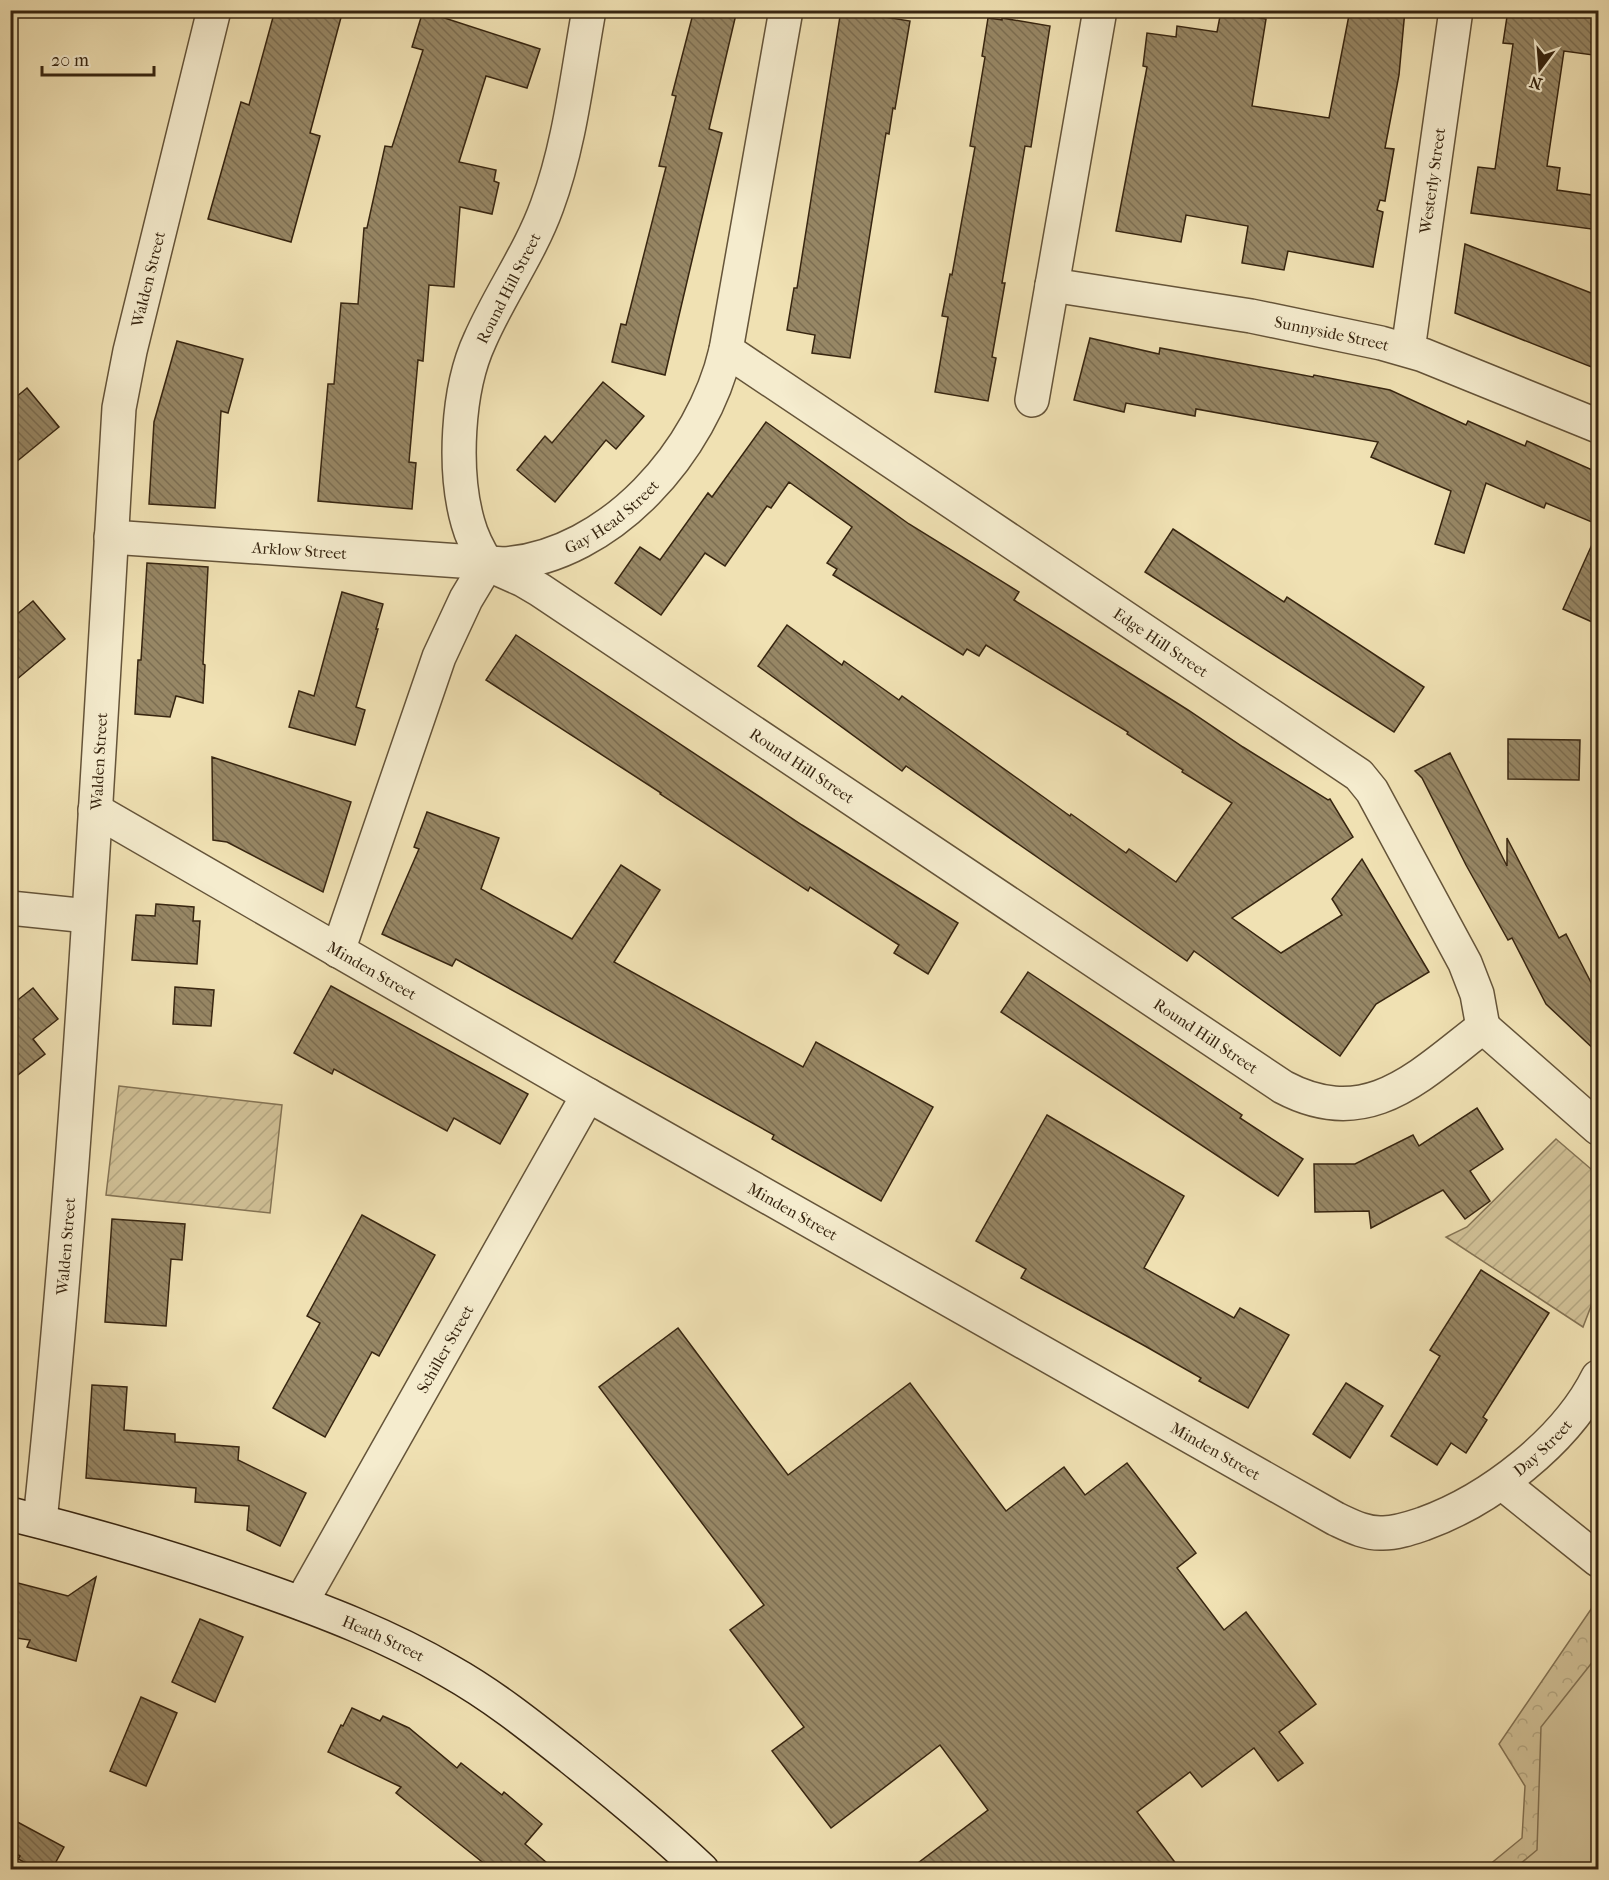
<svg xmlns="http://www.w3.org/2000/svg" width="1609" height="1880" viewBox="0 0 1609 1880" font-family="'IM FELL French Canon',serif">
  <defs>
    <pattern id="park-crowns" width="20" height="18" patternUnits="userSpaceOnUse" patternTransform="scale(1.5)"><rect width="20" height="18" fill="#d1c197"/><path d="M2 6a3 3 0 1 1 6 0M12 15a3 3 0 1 1 6 0" fill="none" stroke="#b4a681"/></pattern>
    <pattern id="garden-furrows" width="10" height="10" patternUnits="userSpaceOnUse" patternTransform="scale(1.5)"><rect width="10" height="10" fill="#d1c197"/><path d="M-1 1l2-2M0 10L10 0M9 11l2-2" fill="none" stroke="#b4a681"/></pattern>
    <pattern id="building-back-hatch" width="6" height="6" patternUnits="userSpaceOnUse" patternTransform="scale(1.5)"><rect width="6" height="6" fill="#978765"/><path d="M-1 5l2 2M0 0l6 6M5-1l2 2" fill="none" stroke="#7c6e52"/></pattern>
  </defs>
  <rect width="100%" height="100%" fill="#f0e1b3"/>
  <filter id="stains"><feTurbulence type="fractalNoise" baseFrequency=".00333" numOctaves="4"/><feColorMatrix values="0 0 0 0 .2 0 0 0 0 .09 0 0 0 0 .02 0 0 0 .5 -.17"/></filter>
  <radialGradient id="worn" r=".72"><stop offset=".6" stop-color="#630" stop-opacity="0"/><stop offset="1" stop-color="#630" stop-opacity=".3"/></radialGradient>
  <path fill="url(#park-crowns)" stroke="#847354" stroke-width="1.5" d="M 1598,1599 L 1598,1869 L 1483,1870 L 1522,1838 L 1525,1786 L 1499,1744 Z"/>
  <g fill="url(#garden-furrows)" stroke="#847354" stroke-width="1.5">
    <path d="M 119,1086 L 282,1105 L 270,1213 L 106,1195 Z"/>
    <path d="M 1556,1139 L 1598,1175 L 1598,1288 L 1583,1327 L 1446,1237 L 1467,1227 Z"/>
  </g>
  <path fill="#d1c197" stroke="#847354" stroke-width="1.5" d="M 1598,1655 L 1598,1869 L 1514,1869 L 1537,1850 L 1541,1727 Z"/>
  <g fill="url(#building-back-hatch)" stroke="#372510" stroke-width="1.5">
    <path d="M 275,10 L 343,10 L 310,133 L 320,136 L 291,242 L 208,219 L 241,102 L 249,105 Z"/>
    <path d="M 694,10 L 737,10 L 709,129 L 722,133 L 665,375 L 612,362 L 621,324 L 626,325 L 666,167 L 659,166 L 676,96 L 672,95 Z"/>
    <path d="M 841,10 L 910,21 L 895,109 L 893,108 L 889,134 L 886,133 L 850,358 L 812,353 L 815,335 L 787,330 L 794,288 L 797,288 Z"/>
    <path d="M 1350,10 L 1405,10 L 1399,75 L 1385,148 L 1394,149 L 1385,201 L 1380,200 L 1377,210 L 1383,212 L 1373,267 L 1288,251 L 1284,270 L 1242,263 L 1248,226 L 1186,215 L 1181,242 L 1116,231 L 1147,67 L 1143,66 L 1147,33 L 1176,37 L 1177,26 L 1217,32 L 1221,11 L 1266,19 L 1252,106 L 1329,118 Z"/>
    <path d="M 1508,10 L 1599,10 L 1593,55 L 1564,51 L 1547,166 L 1560,168 L 1557,190 L 1599,196 L 1599,230 L 1471,213 L 1478,167 L 1495,169 L 1513,44 L 1503,43 Z"/>
    <path d="M 423,11 L 540,49 L 527,88 L 486,76 L 459,162 L 496,170 L 494,181 L 499,183 L 492,214 L 460,207 L 454,287 L 429,285 L 423,361 L 418,360 L 409,462 L 416,463 L 412,509 L 318,501 L 328,384 L 334,384 L 341,303 L 358,304 L 364,228 L 367,228 L 385,146 L 392,147 L 423,50 L 412,47 Z"/>
    <path d="M 988,18 L 1002,20 L 1002,18 L 1050,26 L 1031,147 L 1025,146 L 1002,283 L 1005,283 L 992,357 L 996,358 L 988,401 L 935,392 L 948,317 L 942,316 L 950,274 L 952,275 L 975,147 L 970,146 L 985,57 L 982,56 Z"/>
    <path d="M 1465,244 L 1599,296 L 1599,370 L 1455,313 Z"/>
    <path d="M 1090,338 L 1159,354 L 1160,348 L 1313,377 L 1314,375 L 1390,390 L 1466,425 L 1468,421 L 1525,446 L 1527,441 L 1599,473 L 1599,525 L 1546,503 L 1544,508 L 1486,483 L 1464,553 L 1435,544 L 1451,491 L 1371,457 L 1378,442 L 1196,409 L 1195,416 L 1126,403 L 1124,412 L 1074,400 Z"/>
    <path d="M 177,341 L 243,359 L 228,413 L 221,411 L 215,508 L 149,504 L 154,422 Z"/>
    <path d="M 603,382 L 644,416 L 616,449 L 606,440 L 555,502 L 517,470 L 545,436 L 552,443 Z"/>
    <path d="M 27,388 L 59,427 L 10,467 L 10,402 Z"/>
    <path d="M 766,422 L 909,524 L 1019,592 L 1014,600 L 1188,710 L 1243,747 L 1328,800 L 1330,799 L 1353,837 L 1232,918 L 1281,953 L 1342,915 L 1332,899 L 1362,859 L 1429,972 L 1376,1004 L 1340,1056 L 1194,951 L 1187,961 L 906,766 L 902,771 L 758,666 L 787,625 L 842,665 L 844,661 L 899,700 L 902,696 L 1070,816 L 1071,814 L 1126,853 L 1129,849 L 1176,882 L 1232,803 L 1182,772 L 1183,770 L 1127,734 L 1128,732 L 986,645 L 979,656 L 967,649 L 963,655 L 833,575 L 837,569 L 827,563 L 852,527 L 789,482 L 771,508 L 767,506 L 725,566 L 705,553 L 661,615 L 615,583 L 640,547 L 660,560 L 708,493 L 712,497 Z"/>
    <path d="M 1173,529 L 1284,602 L 1287,597 L 1424,687 L 1394,732 L 1145,572 Z"/>
    <path d="M 1599,529 L 1599,625 L 1563,609 Z"/>
    <path d="M 147,563 L 208,567 L 203,664 L 205,665 L 203,703 L 176,696 L 170,717 L 135,714 L 138,660 L 141,660 Z"/>
    <path d="M 342,592 L 383,604 L 376,629 L 378,629 L 356,707 L 365,710 L 355,745 L 289,727 L 299,691 L 314,696 Z"/>
    <path d="M 33,601 L 65,639 L 10,685 L 10,620 Z"/>
    <path d="M 516,635 L 802,825 L 958,923 L 928,974 L 894,953 L 899,945 L 810,887 L 808,891 L 660,794 L 661,793 L 486,680 Z"/>
    <path d="M 1508,739 L 1580,740 L 1579,780 L 1508,779 Z"/>
    <path d="M 1450,753 L 1507,866 L 1507,838 L 1559,938 L 1566,934 L 1599,998 L 1599,1054 L 1546,1004 L 1512,938 L 1508,940 L 1466,865 L 1422,778 L 1415,771 Z"/>
    <path d="M 212,757 L 351,802 L 323,892 L 227,842 L 213,840 Z"/>
    <path d="M 427,812 L 499,838 L 481,889 L 572,939 L 621,865 L 660,890 L 614,962 L 803,1067 L 816,1042 L 933,1107 L 881,1201 L 772,1139 L 774,1135 L 456,959 L 452,966 L 382,934 L 419,849 L 414,847 Z"/>
    <path d="M 156,904 L 194,907 L 193,921 L 200,921 L 197,964 L 132,960 L 136,915 L 155,916 Z"/>
    <path d="M 1028,972 L 1242,1115 L 1240,1118 L 1303,1159 L 1278,1196 L 1001,1012 Z"/>
    <path d="M 331,986 L 528,1094 L 500,1144 L 454,1118 L 447,1131 L 334,1069 L 332,1074 L 294,1053 Z"/>
    <path d="M 175,987 L 214,990 L 211,1026 L 173,1024 Z"/>
    <path d="M 33,988 L 58,1019 L 33,1039 L 45,1054 L 10,1081 L 10,1006 Z"/>
    <path d="M 1477,1108 L 1503,1149 L 1470,1171 L 1490,1201 L 1465,1219 L 1443,1190 L 1371,1228 L 1369,1211 L 1315,1212 L 1314,1164 L 1355,1164 L 1413,1135 L 1419,1146 Z"/>
    <path d="M 1047,1115 L 1184,1196 L 1144,1268 L 1234,1318 L 1240,1308 L 1289,1335 L 1248,1408 L 1199,1381 L 1201,1378 L 1145,1346 L 1021,1278 L 1026,1269 L 976,1241 Z"/>
    <path d="M 362,1215 L 435,1255 L 379,1356 L 372,1352 L 325,1437 L 273,1408 L 320,1323 L 307,1316 Z"/>
    <path d="M 112,1219 L 185,1224 L 182,1260 L 171,1259 L 166,1326 L 105,1322 Z"/>
    <path d="M 1481,1270 L 1549,1313 L 1483,1417 L 1487,1420 L 1466,1453 L 1451,1443 L 1437,1465 L 1391,1436 L 1440,1356 L 1430,1350 Z"/>
    <path d="M 678,1328 L 788,1475 L 910,1383 L 1006,1511 L 1064,1467 L 1085,1495 L 1127,1463 L 1196,1553 L 1177,1568 L 1224,1630 L 1246,1612 L 1316,1704 L 1279,1732 L 1303,1763 L 1278,1781 L 1254,1748 L 1202,1787 L 1190,1772 L 1137,1812 L 1180,1869 L 910,1869 L 988,1810 L 940,1745 L 831,1828 L 772,1751 L 804,1727 L 730,1630 L 764,1605 L 599,1387 Z"/>
    <path d="M 1346,1383 L 1383,1406 L 1350,1458 L 1313,1434 Z"/>
    <path d="M 92,1385 L 127,1387 L 124,1430 L 175,1434 L 175,1442 L 239,1447 L 238,1460 L 306,1493 L 280,1546 L 247,1530 L 249,1506 L 195,1502 L 196,1488 L 86,1478 Z"/>
    <path d="M 96,1577 L 76,1661 L 27,1647 L 30,1640 L 10,1637 L 10,1581 L 68,1596 Z"/>
    <path d="M 200,1619 L 243,1637 L 215,1702 L 172,1682 Z"/>
    <path d="M 141,1697 L 177,1713 L 146,1786 L 110,1771 Z"/>
    <path d="M 352,1708 L 380,1721 L 383,1716 L 409,1728 L 457,1768 L 461,1763 L 502,1795 L 504,1792 L 542,1824 L 525,1844 L 554,1869 L 491,1869 L 396,1793 L 401,1787 L 328,1752 L 341,1725 L 343,1726 Z"/>
    <path d="M 10,1818 L 64,1847 L 52,1869 L 38,1869 L 18,1859 L 20,1856 L 10,1850 Z"/>
  </g>
  <g fill="none" stroke-linecap="round" stroke-linejoin="round">
    <defs>
      <g id="minor">
        <path id="s1" d="M 589,10 C 577,76 570,144 547,206 C 530,253 500,294 480,340 C 457,389 453,471 468,523 C 472,538 479,551 487,564 L 523,580 L 540,590 L 1283,1087 C 1368,1132 1419,1076 1483,1027"/>
        <path id="s2" d="M 1052,285 L 1251,316 L 1381,343 L 1423,355 L 1598,426"/>
        <path id="s3" d="M 726,350 L 1359,775 L 1372,791 L 1465,963 L 1477,994 L 1483,1027"/>
        <path id="s4" d="M 1408,350 L 1456,10"/>
        <path d="M 1032,400 L 1100,10"/>
        <path id="s5" d="M 111,537 L 504,564 C 611,556 703,450 726,350 L 786,10"/>
        <path id="s6" d="M 95,810 L 588,1095"/>
        <path d="M 10,908 L 88,916"/>
        <path d="M 338,951 L 439,657 L 466,599 L 487,564"/>
        <path d="M 1483,1027 L 1598,1128"/>
        <path d="M 1502,1483 L 1598,1560"/>
        <path id="s7" d="M 40,1521 C 79,1151 97,779 119,408 L 130,351 L 214,10"/>
      </g>
      <g id="tertiary">
        <path id="s8" d="M 301,1603 L 588,1095 L 1336,1519 C 1351,1526 1366,1534 1383,1533 C 1397,1533 1411,1528 1423,1524 C 1490,1500 1566,1441 1598,1377"/>
      </g>
      <g id="secondary">
        <path id="s9" d="M 10,1514 C 95,1535 177,1559 258,1588 C 324,1611 389,1636 449,1671 C 492,1695 532,1727 571,1758 C 616,1794 660,1830 702,1870"/>
      </g>
    </defs>
    <use href="#minor" stroke="#655439" stroke-width="36"/>
    <use href="#tertiary" stroke="#655439" stroke-width="36"/>
    <use href="#secondary" stroke="#372510" stroke-width="36"/>
    <use href="#minor" stroke="#f5ecce" stroke-width="33"/>
    <use href="#tertiary" stroke="#f5ecce" stroke-width="33"/>
    <use href="#secondary" stroke="#f5ecce" stroke-width="33"/>
  </g>
  <g text-anchor="middle" stroke-width="5" stroke-linejoin="round" paint-order="stroke">
    <g font-size="16" fill="#372510" stroke="#f5ecce">
      <text dy="6" stroke="none"><textPath href="#s4" startOffset="171">Westerly Street</textPath></text>
      <text dy="6" stroke="none"><textPath href="#s7" startOffset="1248">Walden Street</textPath></text>
      <text transform="translate(508 288) rotate(-63)" y="6">Round Hill Street</text>
      <text dy="6" stroke="none"><textPath href="#s2" startOffset="284">Sunnyside Street</textPath></text>
      <text dy="6" stroke="none"><textPath href="#s5" startOffset="514">Gay Head Street</textPath></text>
      <text dy="6" stroke="none"><textPath href="#s5" startOffset="189">Arklow Street</textPath></text>
      <text dy="6" stroke="none"><textPath href="#s3" startOffset="524">Edge Hill Street</textPath></text>
      <text dy="6" stroke="none"><textPath href="#s7" startOffset="762">Walden Street</textPath></text>
      <text dy="6" stroke="none"><textPath href="#s1" startOffset="957">Round Hill Street</textPath></text>
      <text dy="6" stroke="none"><textPath href="#s6" startOffset="320">Minden Street</textPath></text>
      <text dy="6" stroke="none"><textPath href="#s1" startOffset="1443">Round Hill Street</textPath></text>
      <text dy="6" stroke="none"><textPath href="#s8" startOffset="819">Minden Street</textPath></text>
      <text dy="6" stroke="none"><textPath href="#s7" startOffset="276">Walden Street</textPath></text>
      <text dy="6" stroke="none"><textPath href="#s8" startOffset="292">Schiller Street</textPath></text>
      <text dy="6" stroke="none"><textPath href="#s8" startOffset="1677">Day Street</textPath></text>
      <text dy="6" stroke="none"><textPath href="#s8" startOffset="1305">Minden Street</textPath></text>
      <text dy="6" stroke="none"><textPath href="#s9" startOffset="394">Heath Street</textPath></text>
    </g>
  </g>
  <rect width="1609" height="1880" fill="none" stroke="#f0e1b3" stroke-width="36"/>
  <rect x="12" y="12" width="1585" height="1856" fill="none" stroke="#372510" stroke-width="3"/>
  <rect x="18" y="18" width="1573" height="1844" fill="none" stroke="#372510" stroke-width="1.5"/>
  <g transform="translate(1540 69) rotate(196)" stroke="#f5ecce" stroke-width="4.5" paint-order="stroke">
  <path d="M0-4.5L10 22L0 15L-10 22Z" fill="#372510"/>
  <text y="-9" font-size="16" font-weight="bold" text-anchor="middle" fill="#372510">N</text>
  </g>
  <path d="M42 66v9h112v-9" fill="none" stroke="#372510" stroke-width="3"/>
  <text x="51" y="66" font-size="18" fill="#372510" stroke="#f5ecce" stroke-width="4.5" paint-order="stroke">20 m</text>
  <rect width="100%" height="100%" filter="url(#stains)"/>
  <rect width="100%" height="100%" fill="url(#worn)"/>
</svg>
